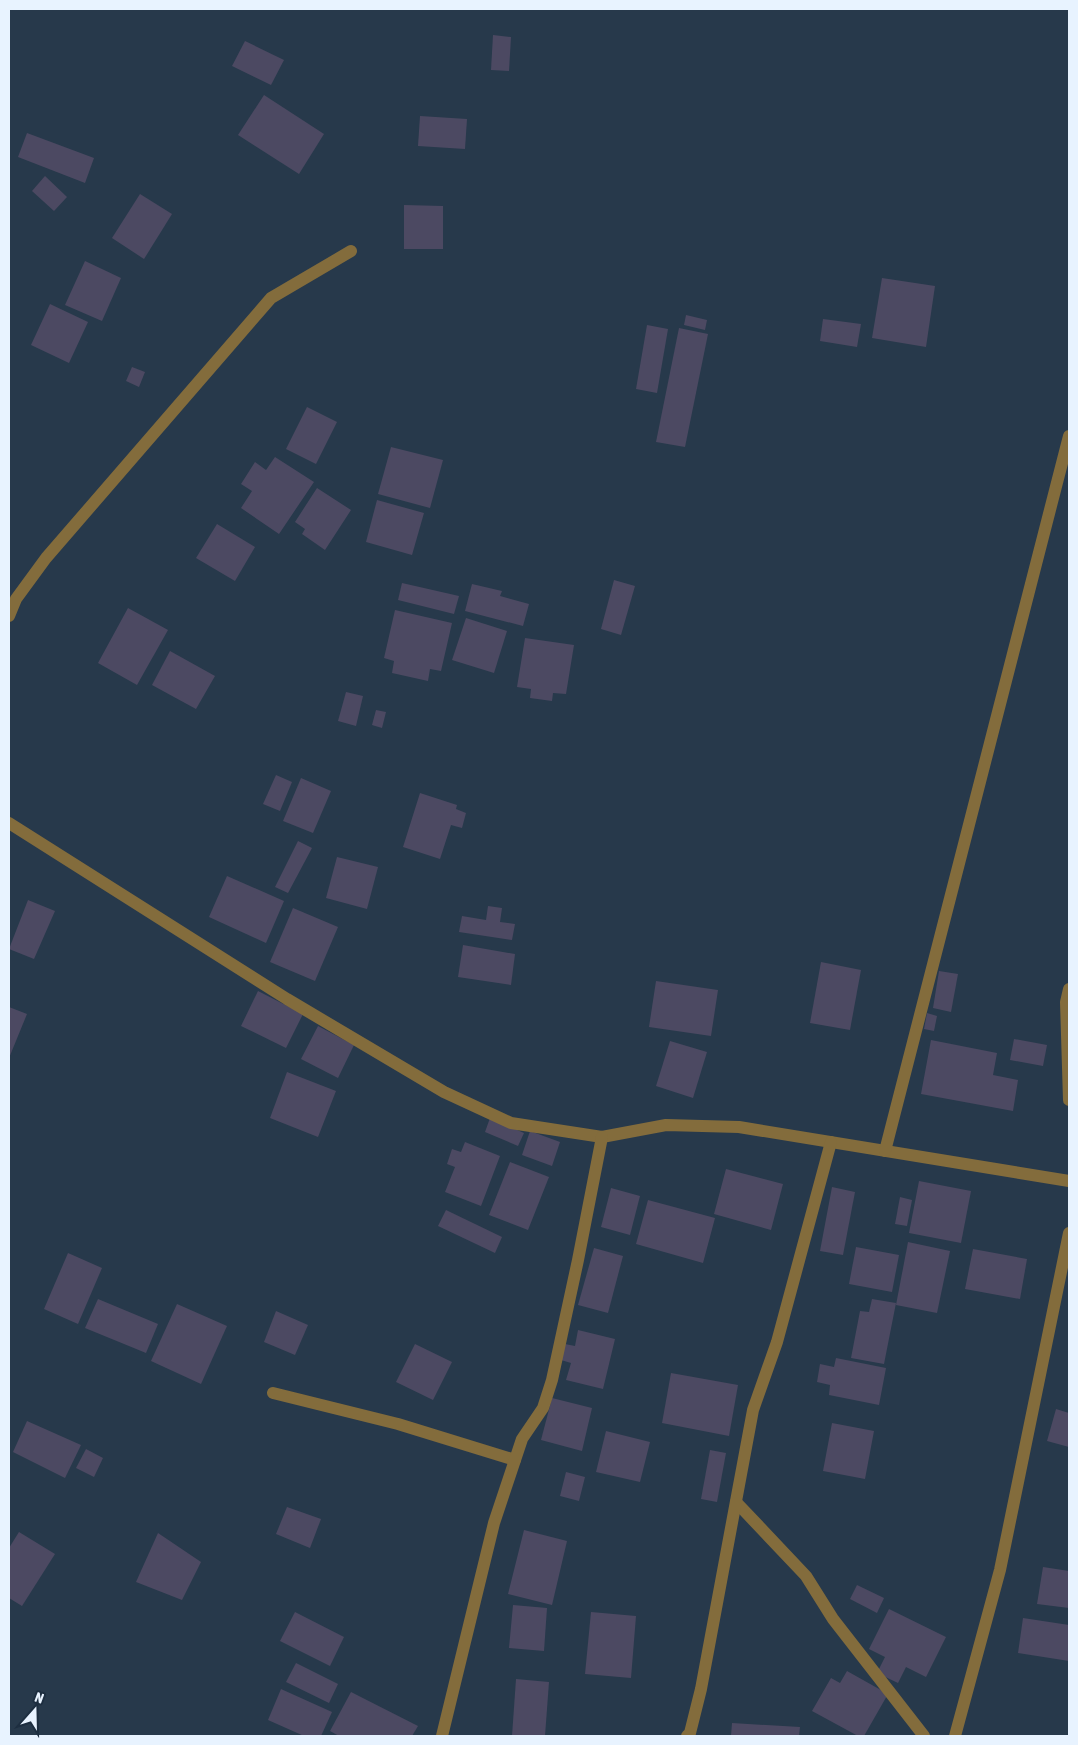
<svg xmlns="http://www.w3.org/2000/svg" width="1078" height="1745" viewBox="0 0 1078 1745" font-family="'Asap Condensed',sans-serif">
  <rect width="100%" height="100%" fill="#27394b"/>
  <g fill="#4c4962">
    <path d="M 493,35 L 511,37 L 509,71 L 491,70 Z"/>
    <path d="M 245,41 L 284,60 L 271,85 L 232,66 Z"/>
    <path d="M 264,95 L 324,134 L 299,174 L 238,135 Z"/>
    <path d="M 420,116 L 467,119 L 465,149 L 418,146 Z"/>
    <path d="M 27,133 L 94,158 L 85,183 L 18,157 Z"/>
    <path d="M 45,176 L 67,197 L 54,211 L 32,191 Z"/>
    <path d="M 140,194 L 172,214 L 144,259 L 112,238 Z"/>
    <path d="M 404,205 L 443,206 L 443,249 L 404,249 Z"/>
    <path d="M 85,261 L 121,278 L 102,321 L 65,305 Z"/>
    <path d="M 882,278 L 935,286 L 926,347 L 872,338 Z"/>
    <path d="M 50,304 L 88,322 L 69,363 L 31,345 Z"/>
    <path d="M 686,315 L 707,320 L 705,330 L 684,325 Z"/>
    <path d="M 823,319 L 861,324 L 857,347 L 820,341 Z"/>
    <path d="M 647,325 L 668,329 L 657,393 L 636,389 Z"/>
    <path d="M 679,328 L 708,334 L 685,447 L 656,442 Z"/>
    <path d="M 132,367 L 145,372 L 139,387 L 126,381 Z"/>
    <path d="M 307,407 L 337,422 L 316,464 L 286,449 Z"/>
    <path d="M 391,447 L 443,460 L 430,508 L 378,494 Z"/>
    <path d="M 275,457 L 314,482 L 279,534 L 241,508 L 252,491 L 241,484 L 255,462 L 266,470 Z"/>
    <path d="M 317,488 L 351,510 L 325,550 L 302,534 L 305,529 L 295,522 Z"/>
    <path d="M 377,500 L 424,513 L 412,555 L 366,542 Z"/>
    <path d="M 217,524 L 255,547 L 235,581 L 196,558 Z"/>
    <path d="M 614,580 L 635,586 L 621,635 L 601,629 Z"/>
    <path d="M 402,583 L 459,596 L 454,614 L 398,600 Z"/>
    <path d="M 472,584 L 502,591 L 500,596 L 529,604 L 523,626 L 465,611 Z"/>
    <path d="M 128,608 L 168,630 L 137,685 L 98,663 Z"/>
    <path d="M 395,610 L 452,623 L 441,671 L 430,669 L 428,681 L 392,673 L 394,661 L 384,658 Z"/>
    <path d="M 466,618 L 507,631 L 494,673 L 452,660 Z"/>
    <path d="M 525,638 L 574,645 L 566,694 L 553,693 L 552,701 L 530,698 L 531,689 L 517,687 Z"/>
    <path d="M 170,651 L 215,676 L 196,709 L 152,685 Z"/>
    <path d="M 346,692 L 363,696 L 356,726 L 338,721 Z"/>
    <path d="M 376,710 L 386,712 L 382,728 L 372,725 Z"/>
    <path d="M 276,775 L 292,782 L 280,811 L 263,804 Z"/>
    <path d="M 301,778 L 331,791 L 313,833 L 283,821 Z"/>
    <path d="M 420,793 L 457,805 L 456,809 L 466,813 L 462,828 L 451,825 L 440,859 L 403,847 Z"/>
    <path d="M 298,841 L 312,848 L 288,893 L 275,887 Z"/>
    <path d="M 337,857 L 378,867 L 367,909 L 326,898 Z"/>
    <path d="M 227,876 L 284,901 L 266,943 L 209,917 Z"/>
    <path d="M 28,900 L 55,911 L 34,959 L 9,949 Z"/>
    <path d="M 488,906 L 502,908 L 500,922 L 515,924 L 512,940 L 459,932 L 462,916 L 486,920 Z"/>
    <path d="M 293,908 L 338,927 L 315,981 L 270,962 Z"/>
    <path d="M 463,945 L 515,954 L 511,985 L 458,977 Z"/>
    <path d="M 821,962 L 861,970 L 850,1030 L 810,1023 Z"/>
    <path d="M 939,971 L 958,974 L 951,1012 L 933,1008 Z"/>
    <path d="M 656,981 L 718,990 L 711,1036 L 649,1027 Z"/>
    <path d="M 258,991 L 303,1014 L 286,1048 L 241,1026 Z"/>
    <path d="M 9,1007 L 27,1014 L 9,1058 Z"/>
    <path d="M 927,1013 L 937,1016 L 934,1031 L 924,1029 Z"/>
    <path d="M 318,1026 L 354,1045 L 338,1078 L 301,1059 Z"/>
    <path d="M 1014,1039 L 1047,1045 L 1043,1066 L 1010,1060 Z"/>
    <path d="M 931,1040 L 997,1053 L 993,1075 L 1018,1080 L 1013,1111 L 921,1094 Z"/>
    <path d="M 670,1041 L 707,1052 L 693,1098 L 656,1086 Z"/>
    <path d="M 287,1072 L 336,1091 L 318,1137 L 270,1118 Z"/>
    <path d="M 490,1118 L 524,1133 L 518,1146 L 485,1132 Z"/>
    <path d="M 530,1131 L 560,1142 L 552,1166 L 522,1155 Z"/>
    <path d="M 465,1142 L 500,1156 L 481,1206 L 445,1192 L 455,1167 L 447,1164 L 452,1149 L 461,1152 Z"/>
    <path d="M 510,1162 L 549,1177 L 528,1230 L 489,1215 Z"/>
    <path d="M 726,1169 L 783,1184 L 771,1230 L 714,1214 Z"/>
    <path d="M 919,1181 L 971,1191 L 961,1243 L 909,1233 Z"/>
    <path d="M 832,1187 L 855,1192 L 843,1255 L 820,1251 Z"/>
    <path d="M 611,1188 L 640,1196 L 630,1235 L 601,1227 Z"/>
    <path d="M 900,1197 L 912,1200 L 907,1226 L 895,1224 Z"/>
    <path d="M 648,1200 L 715,1218 L 703,1263 L 636,1244 Z"/>
    <path d="M 446,1210 L 502,1237 L 495,1253 L 438,1226 Z"/>
    <path d="M 908,1242 L 950,1251 L 937,1313 L 896,1305 Z"/>
    <path d="M 856,1247 L 899,1255 L 892,1292 L 849,1284 Z"/>
    <path d="M 594,1248 L 623,1256 L 608,1313 L 578,1305 Z"/>
    <path d="M 973,1249 L 1027,1259 L 1020,1299 L 965,1289 Z"/>
    <path d="M 68,1253 L 102,1268 L 78,1324 L 44,1309 Z"/>
    <path d="M 98,1299 L 158,1324 L 146,1353 L 85,1328 Z"/>
    <path d="M 872,1299 L 896,1303 L 884,1364 L 851,1358 L 860,1311 L 869,1312 Z"/>
    <path d="M 177,1304 L 227,1326 L 201,1384 L 151,1361 Z"/>
    <path d="M 276,1311 L 308,1325 L 295,1355 L 264,1342 Z"/>
    <path d="M 578,1330 L 615,1339 L 603,1389 L 566,1380 L 571,1363 L 561,1360 L 565,1344 L 575,1346 Z"/>
    <path d="M 415,1344 L 452,1362 L 433,1400 L 396,1382 Z"/>
    <path d="M 836,1358 L 886,1368 L 879,1405 L 829,1395 L 830,1385 L 817,1382 L 820,1364 L 834,1367 Z"/>
    <path d="M 671,1373 L 738,1385 L 729,1436 L 662,1423 Z"/>
    <path d="M 552,1398 L 592,1408 L 582,1451 L 541,1440 Z"/>
    <path d="M 1056,1409 L 1069,1413 L 1069,1447 L 1047,1441 Z"/>
    <path d="M 27,1421 L 81,1445 L 65,1478 L 13,1452 Z"/>
    <path d="M 832,1423 L 874,1431 L 865,1479 L 823,1471 Z"/>
    <path d="M 606,1431 L 650,1442 L 640,1482 L 596,1472 Z"/>
    <path d="M 86,1449 L 103,1458 L 94,1477 L 76,1468 Z"/>
    <path d="M 710,1450 L 726,1453 L 717,1502 L 701,1499 Z"/>
    <path d="M 566,1472 L 585,1477 L 579,1501 L 560,1496 Z"/>
    <path d="M 287,1507 L 321,1519 L 310,1548 L 276,1534 Z"/>
    <path d="M 524,1530 L 567,1541 L 552,1605 L 508,1594 Z"/>
    <path d="M 19,1532 L 55,1554 L 22,1606 L 9,1598 L 9,1548 Z"/>
    <path d="M 158,1533 L 201,1562 L 182,1600 L 136,1582 Z"/>
    <path d="M 1043,1567 L 1069,1571 L 1069,1608 L 1037,1604 Z"/>
    <path d="M 857,1585 L 884,1598 L 877,1613 L 850,1599 Z"/>
    <path d="M 513,1605 L 547,1608 L 544,1651 L 509,1648 Z"/>
    <path d="M 889,1609 L 946,1637 L 926,1677 L 906,1667 L 898,1683 L 877,1673 L 885,1657 L 869,1649 Z"/>
    <path d="M 295,1612 L 344,1637 L 330,1666 L 280,1641 Z"/>
    <path d="M 591,1612 L 636,1616 L 631,1678 L 585,1674 Z"/>
    <path d="M 1023,1618 L 1069,1625 L 1069,1661 L 1018,1653 Z"/>
    <path d="M 296,1663 L 338,1684 L 329,1703 L 286,1682 Z"/>
    <path d="M 847,1671 L 888,1694 L 864,1736 L 858,1736 L 812,1711 L 831,1678 L 840,1683 Z"/>
    <path d="M 516,1679 L 549,1682 L 545,1736 L 512,1736 Z"/>
    <path d="M 281,1689 L 332,1712 L 321,1736 L 304,1736 L 268,1720 Z"/>
    <path d="M 351,1692 L 418,1726 L 412,1736 L 339,1736 L 330,1731 Z"/>
    <path d="M 732,1723 L 800,1727 L 799,1736 L 731,1736 Z"/>
  </g>
  <g fill="none" stroke-linecap="round" stroke-linejoin="round">
    <g stroke="#836c3c" stroke-width="12">
      <path d="M 9,616 L 16,599 L 46,558 L 271,298 L 351,251"/>
      <path d="M 9,823 L 287,999 L 444,1092 L 511,1123 L 602,1137 L 666,1125 L 739,1127 L 1069,1181"/>
      <path d="M 1069,989 L 1066,1002 L 1069,1100"/>
      <path d="M 885,1151 L 1069,436"/>
      <path d="M 273,1393 L 398,1424 L 515,1460"/>
      <path d="M 736,1502 L 806,1576 L 833,1619 L 924,1736"/>
      <path d="M 442,1736 L 494,1523 L 522,1439 L 543,1408 L 552,1380 L 578,1260 L 602,1137"/>
      <path d="M 687,1736 L 690,1733 L 701,1689 L 753,1410 L 777,1342 L 831,1142"/>
      <path d="M 955,1736 L 1000,1570 L 1069,1233"/>
    </g>
  </g>
  <rect width="1078" height="1745" fill="none" stroke="#e8f3ff" stroke-width="20"/>
  <g transform="translate(35 1710) rotate(20)" stroke="#1d2e40" stroke-width="4" paint-order="stroke">
  <path d="M0-4L9 19L0 12L-9 19Z" fill="#e8f3ff"/>
  <text y="-8" font-size="14" font-weight="bold" text-anchor="middle" fill="#e8f3ff">N</text>
  </g>
</svg>
